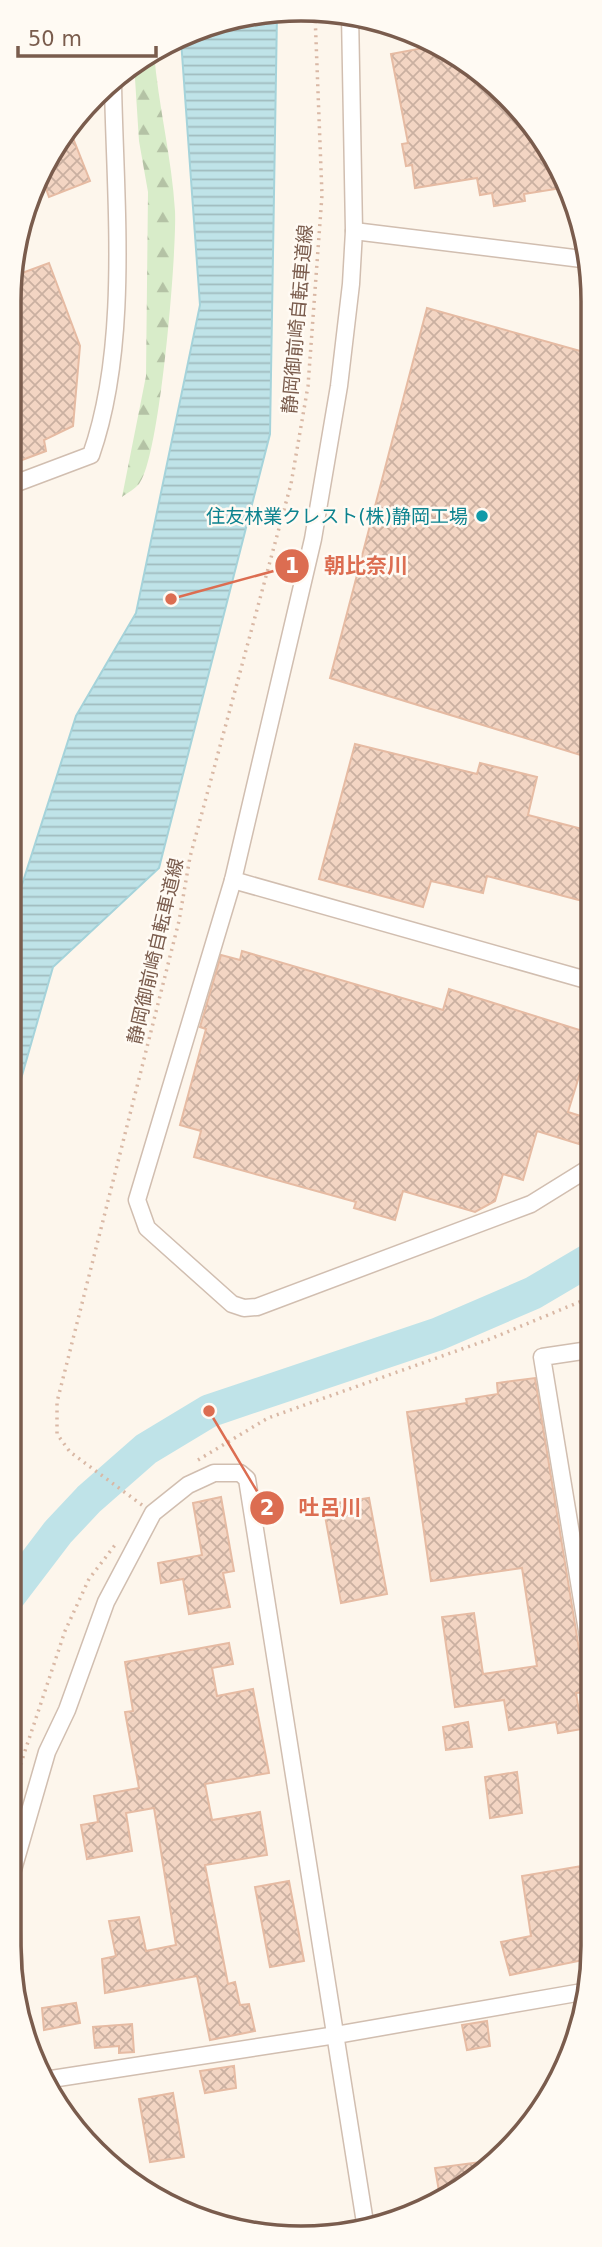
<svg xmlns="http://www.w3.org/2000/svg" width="602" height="2247" viewBox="0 0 602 2247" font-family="'DejaVu Sans','Noto Sans JP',sans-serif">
  <defs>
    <pattern id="forest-firs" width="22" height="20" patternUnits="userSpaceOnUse" patternTransform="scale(1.75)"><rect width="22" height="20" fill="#d8ecc9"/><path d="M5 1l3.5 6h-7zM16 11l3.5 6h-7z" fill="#b4c2a5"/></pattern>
    <pattern id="water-rules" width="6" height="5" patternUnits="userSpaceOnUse" patternTransform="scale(1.75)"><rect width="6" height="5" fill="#bfe3e8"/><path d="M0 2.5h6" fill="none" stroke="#a0bbbe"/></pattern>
    <pattern id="building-cross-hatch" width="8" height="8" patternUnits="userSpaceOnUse" patternTransform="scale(1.75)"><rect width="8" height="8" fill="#f3d5c3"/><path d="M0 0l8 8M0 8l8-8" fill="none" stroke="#cab0a1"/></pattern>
  </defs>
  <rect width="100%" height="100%" fill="#fdf6ec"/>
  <path fill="url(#forest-firs)" d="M 154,52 C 158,105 172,158 175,211 C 177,251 160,459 139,484 C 135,489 127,493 122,497 L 146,376 L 148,192 L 139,141 L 134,63 Z"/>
  <path fill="url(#water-rules)" stroke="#a5d3da" stroke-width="2" d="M 244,14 L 277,14 L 270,434 L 159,868 L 53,967 L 11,1114 L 12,916 L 76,716 L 136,613 L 200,305 L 181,40 Z"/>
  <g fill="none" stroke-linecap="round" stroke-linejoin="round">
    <path stroke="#bfe3e8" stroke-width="33" d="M 10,1595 L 58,1532 L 89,1499 L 146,1449 L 209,1411 L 438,1334 L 533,1293 L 589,1260"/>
  </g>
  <g fill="url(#building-cross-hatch)" stroke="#e6bba3" stroke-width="2">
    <path d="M 439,45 L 451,54 L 454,67 L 467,66 L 508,95 L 563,172 L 568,187 L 524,194 L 525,201 L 494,206 L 492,193 L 480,195 L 477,178 L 415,188 L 412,165 L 406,166 L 402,144 L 408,143 L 391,54 Z"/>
    <path d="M 69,128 L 90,181 L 49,197 L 42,178 L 58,139 Z"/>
    <path d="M 49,263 L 80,346 L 73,426 L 44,440 L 46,451 L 14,463 L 14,276 Z"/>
    <path d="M 427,308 L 591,354 L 590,758 L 330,678 Z"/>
    <path d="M 355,744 L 477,774 L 480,763 L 537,777 L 528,815 L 590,831 L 590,903 L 487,876 L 483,893 L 431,881 L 423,907 L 319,879 Z"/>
    <path d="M 242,951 L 443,1010 L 449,989 L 589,1033 L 589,1044 L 568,1112 L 587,1118 L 579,1144 L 537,1131 L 523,1180 L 503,1174 L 495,1201 L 475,1212 L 403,1191 L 395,1220 L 354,1208 L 356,1202 L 194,1157 L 201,1131 L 180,1125 L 206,1029 L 200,1027 L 221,955 L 240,960 Z"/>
    <path d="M 535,1378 L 586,1692 L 576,1693 L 582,1729 L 558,1733 L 556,1722 L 509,1730 L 504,1700 L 455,1707 L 442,1617 L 474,1613 L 483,1674 L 537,1666 L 522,1568 L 431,1581 L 407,1412 L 467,1403 L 466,1399 L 498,1394 L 497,1383 Z"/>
    <path d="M 221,1497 L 234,1571 L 223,1573 L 230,1607 L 189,1614 L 183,1579 L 161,1583 L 158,1563 L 202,1555 L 193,1503 Z"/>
    <path d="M 369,1498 L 387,1594 L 341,1603 L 323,1505 Z"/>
    <path d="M 229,1643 L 233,1664 L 212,1668 L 217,1696 L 253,1689 L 269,1773 L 205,1784 L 212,1820 L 260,1812 L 267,1855 L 205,1865 L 228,1984 L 235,1982 L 240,2005 L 249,2004 L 255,2031 L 210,2040 L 197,1976 L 105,1993 L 102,1959 L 116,1956 L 109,1921 L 139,1917 L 146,1951 L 176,1945 L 154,1808 L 126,1813 L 132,1851 L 87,1859 L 81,1825 L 98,1822 L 94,1796 L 139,1788 L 125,1712 L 133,1711 L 125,1662 Z"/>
    <path d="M 468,1722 L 472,1747 L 446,1750 L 443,1727 Z"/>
    <path d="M 517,1772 L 522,1813 L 490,1818 L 485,1777 Z"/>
    <path d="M 588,1865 L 588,1916 L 582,1917 L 588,1959 L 510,1975 L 501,1942 L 531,1936 L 522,1876 Z"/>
    <path d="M 289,1881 L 304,1961 L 270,1967 L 255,1887 Z"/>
    <path d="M 76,2003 L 80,2023 L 44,2030 L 42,2008 Z"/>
    <path d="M 487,2021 L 490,2046 L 467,2050 L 462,2025 Z"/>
    <path d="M 132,2024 L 134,2052 L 119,2053 L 119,2046 L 95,2048 L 93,2027 Z"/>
    <path d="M 234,2066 L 236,2088 L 205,2093 L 200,2071 Z"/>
    <path d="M 173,2093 L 184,2157 L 150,2162 L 139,2099 Z"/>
    <path d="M 495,2160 L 479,2178 L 440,2197 L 435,2168 Z"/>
  </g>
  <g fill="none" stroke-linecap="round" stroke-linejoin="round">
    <defs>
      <g id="minor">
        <path d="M 350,14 L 354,231 L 351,284 L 339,386 L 313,539 L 233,880 L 137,1200 L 147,1228 L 232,1304 L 244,1308 L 257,1307 L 531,1204 L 589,1168"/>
        <path d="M 354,231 L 590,260"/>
        <path d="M 14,484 L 91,455 C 130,344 115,201 113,84"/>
        <path d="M 233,880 L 590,981"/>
        <path d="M 588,1637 L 542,1357 L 589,1350"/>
        <path d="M 15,1978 L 10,1880 L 47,1752 L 67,1710 L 106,1602 L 153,1513 L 188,1485 L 214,1473 L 240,1473 L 247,1479 L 366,2229"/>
        <path d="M 45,2080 L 336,2035 L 588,1991"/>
      </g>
    </defs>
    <use href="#minor" stroke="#d1beb0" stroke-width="19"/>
    <g stroke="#d9b8a5" stroke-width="3.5" stroke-dasharray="2 5" stroke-linecap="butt">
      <path d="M 198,1460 L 268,1418 L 490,1339 L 589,1298"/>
      <path d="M 142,1505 L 70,1452 L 57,1434 L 57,1402 L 179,921 L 190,857 L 291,484 L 308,386 L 322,195 L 315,14"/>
      <path d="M 9,1812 L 15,1781 L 65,1631 L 89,1579 L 115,1545"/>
    </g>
    <use href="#minor" stroke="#fff" stroke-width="16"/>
  </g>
  <circle fill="#0f9aa8" stroke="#fffaf3" stroke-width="2.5" cx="482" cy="516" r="7"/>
  <g text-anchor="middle" stroke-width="5" stroke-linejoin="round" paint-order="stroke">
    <g font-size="19" fill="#7a5c4d" stroke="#fffaf3">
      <text transform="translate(297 319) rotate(-85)" y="7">静岡御前崎自転車道線</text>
      <text transform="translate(155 951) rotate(-77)" y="7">静岡御前崎自転車道線</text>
    </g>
    <g font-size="19" fill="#0d838f" stroke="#fffaf3" text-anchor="end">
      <text x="468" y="523">住友林業クレスト(株)静岡工場</text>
    </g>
  </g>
  <path d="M0 0H602V2247H0ZM301 21H301A280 280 0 0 1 581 301V1946A280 280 0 0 1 301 2226H301A280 280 0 0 1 21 1946V301A280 280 0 0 1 301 21Z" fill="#fffaf3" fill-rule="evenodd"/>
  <path fill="none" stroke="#7a5c4d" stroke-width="3.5" d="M301 21H301A280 280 0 0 1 581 301V1946A280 280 0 0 1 301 2226H301A280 280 0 0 1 21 1946V301A280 280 0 0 1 301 21Z"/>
  <path fill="none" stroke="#dc6d51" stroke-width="2.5" d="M171 599L292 566M209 1411L267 1508"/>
  <g fill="#dc6d51" stroke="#fffaf3" stroke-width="2.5">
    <circle cx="171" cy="599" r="7"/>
    <circle cx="209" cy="1411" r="7"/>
    <circle cx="292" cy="566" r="18"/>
    <circle cx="267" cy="1508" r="18"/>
  </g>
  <g font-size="21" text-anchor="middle" font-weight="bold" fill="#fff">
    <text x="292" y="573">1</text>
    <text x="267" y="1515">2</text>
  </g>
  <g font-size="21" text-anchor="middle" font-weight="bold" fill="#dc6d51" stroke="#fffaf3" stroke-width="5" stroke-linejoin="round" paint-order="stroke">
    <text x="366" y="573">朝比奈川</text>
    <text x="330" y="1515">吐呂川</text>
  </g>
  <path d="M18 46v10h138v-10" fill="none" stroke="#7a5c4d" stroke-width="3.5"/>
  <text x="28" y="46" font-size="21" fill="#7a5c4d" stroke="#fffaf3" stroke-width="5" paint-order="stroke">50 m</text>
</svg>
